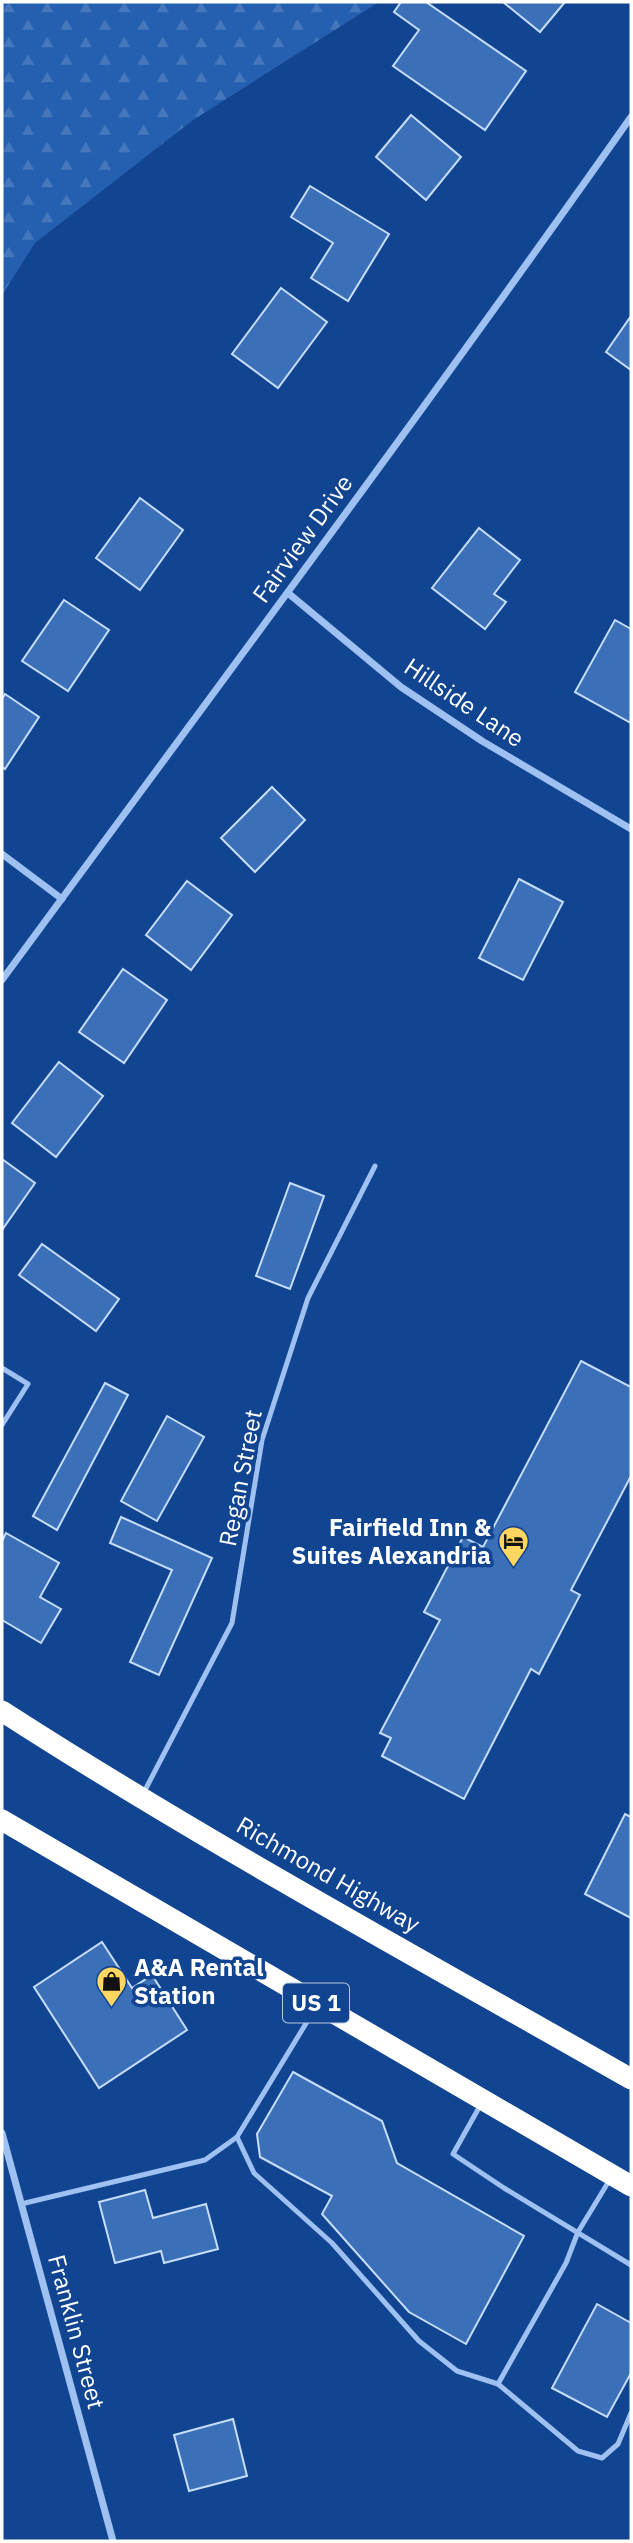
<svg xmlns="http://www.w3.org/2000/svg" width="633" height="2543" viewBox="0 0 633 2543" font-family="'IBM Plex Sans',sans-serif">
  <defs>
    <pattern id="forest-firs" width="22" height="20" patternUnits="userSpaceOnUse" patternTransform="scale(1.75)"><rect width="22" height="20" fill="#245fb0"/><path d="M5 1l3.5 6h-7zM16 11l3.5 6h-7z" fill="#4577bc"/></pattern>
  </defs>
  <rect width="100%" height="100%" fill="#124591"/>
  <path fill="url(#forest-firs)" d="M 2,2 L 379,2 L 193,120 L 35,243 L 2,295 Z"/>
  <g fill="#3b70b9" stroke="#c6ddfd" stroke-width="2">
    <path d="M 401,2 L 426,2 L 526,71 L 485,130 L 393,66 L 419,30 L 394,12 Z"/>
    <path d="M 503,2 L 565,2 L 540,32 Z"/>
    <path d="M 411,115 L 461,157 L 426,200 L 376,157 Z"/>
    <path d="M 310,186 L 389,234 L 348,301 L 311,278 L 333,243 L 291,217 Z"/>
    <path d="M 281,288 L 327,322 L 278,388 L 232,354 Z"/>
    <path d="M 631,316 L 631,370 L 606,352 Z"/>
    <path d="M 140,498 L 183,530 L 140,590 L 96,558 Z"/>
    <path d="M 479,528 L 520,560 L 494,594 L 506,602 L 485,629 L 432,588 Z"/>
    <path d="M 64,600 L 109,630 L 68,691 L 22,661 Z"/>
    <path d="M 615,620 L 631,629 L 631,723 L 575,692 Z"/>
    <path d="M 5,694 L 39,717 L 5,769 L 2,767 L 2,699 Z"/>
    <path d="M 272,787 L 305,820 L 255,872 L 221,838 Z"/>
    <path d="M 519,879 L 563,902 L 523,980 L 479,958 Z"/>
    <path d="M 187,881 L 232,915 L 191,970 L 146,935 Z"/>
    <path d="M 123,969 L 167,1000 L 124,1063 L 79,1032 Z"/>
    <path d="M 59,1062 L 103,1096 L 56,1157 L 12,1123 Z"/>
    <path d="M 2,1159 L 35,1183 L 2,1230 Z"/>
    <path d="M 290,1183 L 324,1196 L 290,1289 L 256,1276 Z"/>
    <path d="M 42,1244 L 119,1299 L 96,1331 L 19,1275 Z"/>
    <path d="M 581,1361 L 631,1387 L 631,1476 L 571,1590 L 580,1595 L 539,1674 L 531,1669 L 464,1799 L 382,1756 L 391,1738 L 380,1733 L 440,1620 L 424,1612 L 463,1537 L 483,1547 Z"/>
    <path d="M 105,1383 L 128,1395 L 57,1530 L 33,1516 Z"/>
    <path d="M 167,1416 L 204,1437 L 157,1521 L 121,1501 Z"/>
    <path d="M 121,1517 L 212,1558 L 159,1675 L 130,1662 L 172,1570 L 110,1543 Z"/>
    <path d="M 6,1533 L 59,1563 L 40,1597 L 61,1609 L 41,1643 L 2,1620 L 2,1541 Z"/>
    <path d="M 625,1814 L 631,1817 L 631,1918 L 585,1894 Z"/>
    <path d="M 102,1942 L 132,1988 L 152,1975 L 187,2030 L 99,2088 L 34,1987 Z"/>
    <path d="M 293,2072 L 382,2121 L 397,2163 L 524,2236 L 466,2344 L 409,2312 L 322,2214 L 332,2196 L 260,2157 L 257,2134 Z"/>
    <path d="M 145,2190 L 153,2218 L 206,2204 L 218,2249 L 164,2263 L 161,2251 L 115,2263 L 99,2202 Z"/>
    <path d="M 597,2304 L 631,2323 L 631,2373 L 607,2417 L 552,2388 Z"/>
    <path d="M 233,2419 L 247,2476 L 189,2491 L 174,2435 Z"/>
  </g>
  <g fill="none" stroke-linecap="round" stroke-linejoin="round">
    <g stroke="#9ec1f2" stroke-width="5">
      <path d="M 2,1368 L 28,1384 L 2,1425"/>
      <path d="M 143,1794 L 232,1623 L 262,1440 L 308,1298 L 375,1166"/>
      <path d="M 316,2007 L 237,2137 L 254,2173 L 332,2243 L 419,2341 L 457,2371 L 498,2384 L 578,2451 L 602,2458 L 618,2444 L 631,2413"/>
      <path d="M 481,2104 L 453,2154 L 504,2188 L 631,2265"/>
      <path d="M 21,2204 L 205,2160 L 237,2137"/>
      <path d="M 498,2384 L 566,2263 L 578,2232 L 609,2181"/>
    </g>
    <g stroke="#9ec1f2" stroke-width="7">
      <path d="M 288,593 L 401,687 L 482,741 L 631,829"/>
      <path d="M 2,854 L 62,899"/>
      <path d="M 2,980 C 213,693 426,408 631,117"/>
      <path d="M 2,2133 L 113,2541"/>
    </g>
    <g stroke="#fff" stroke-width="21">
      <path d="M 2,1711 C 205,1842 421,1959 631,2079"/>
      <path d="M 2,1820 L 631,2186"/>
    </g>
  </g>
  <defs>
    <symbol id="hotel-pin" viewBox="-11 -11 22 30"><path d="M0 17L-7.5 6A9.5 9.5 0 1 1 7.5 6Z" fill="#ffd65f" stroke="#124591"/><path d="M-6-4.5h1.5V1H6V5H4.5V3h-9V5H-6ZM-4 0a1.8 1.8 0 1 1 3.6 0ZM.5 0V-2.5h3Q6-2.5 6 0Z" fill="#111"/></symbol>
    <symbol id="shop-pin" viewBox="-11 -11 22 30"><path d="M0 17L-7.5 6A9.5 9.5 0 1 1 7.5 6Z" fill="#ffd65f" stroke="#124591"/><path d="M-5-2.5h2.3a2.7 3.5 0 0 1 5.4 0H5L5.5 6h-11ZM-1.5-2.5h3a1.5 2.3 0 0 0-3 0Z" fill="#111"/></symbol>
  </defs>
  <g fill-rule="evenodd">
    <use href="#hotel-pin" x="496" y="1524" width="35" height="47"/>
    <use href="#shop-pin" x="94" y="1964" width="35" height="47"/>
  </g>
  <g text-anchor="middle" stroke-width="7" stroke-linejoin="round" paint-order="stroke">
    <rect fill="#124591" stroke="#b8c7de" stroke-width="2" x="283" y="1983.5" width="66" height="39" rx="5"/>
    <g font-size="23" font-weight="bold" fill="#fff">
      <text x="316" y="2011">US 1</text>
    </g>
    <g font-size="24" fill="#fff" stroke="#124591">
      <text transform="translate(303 539) rotate(-54)" y="8">Fairview Drive</text>
      <text transform="translate(464 703) rotate(34)" y="8">Hillside Lane</text>
      <text transform="translate(241 1478) rotate(-79)" y="8">Regan Street</text>
      <text transform="translate(328 1875) rotate(30)" y="8">Richmond Highway</text>
      <text transform="translate(76 2332) rotate(75)" y="8">Franklin Street</text>
    </g>
    <g font-size="24" font-weight="bold" fill="#fff" stroke="#124591" text-anchor="end">
      <text x="491" y="1536">Fairfield Inn &amp;<tspan x="491" dy="28">Suites Alexandria</tspan></text>
      <text x="134" y="1976" text-anchor="start">A&amp;A Rental<tspan x="134" dy="28">Station</tspan></text>
    </g>
  </g>
  <rect width="633" height="2543" fill="none" stroke="#ffffff" stroke-width="7"/>
</svg>
